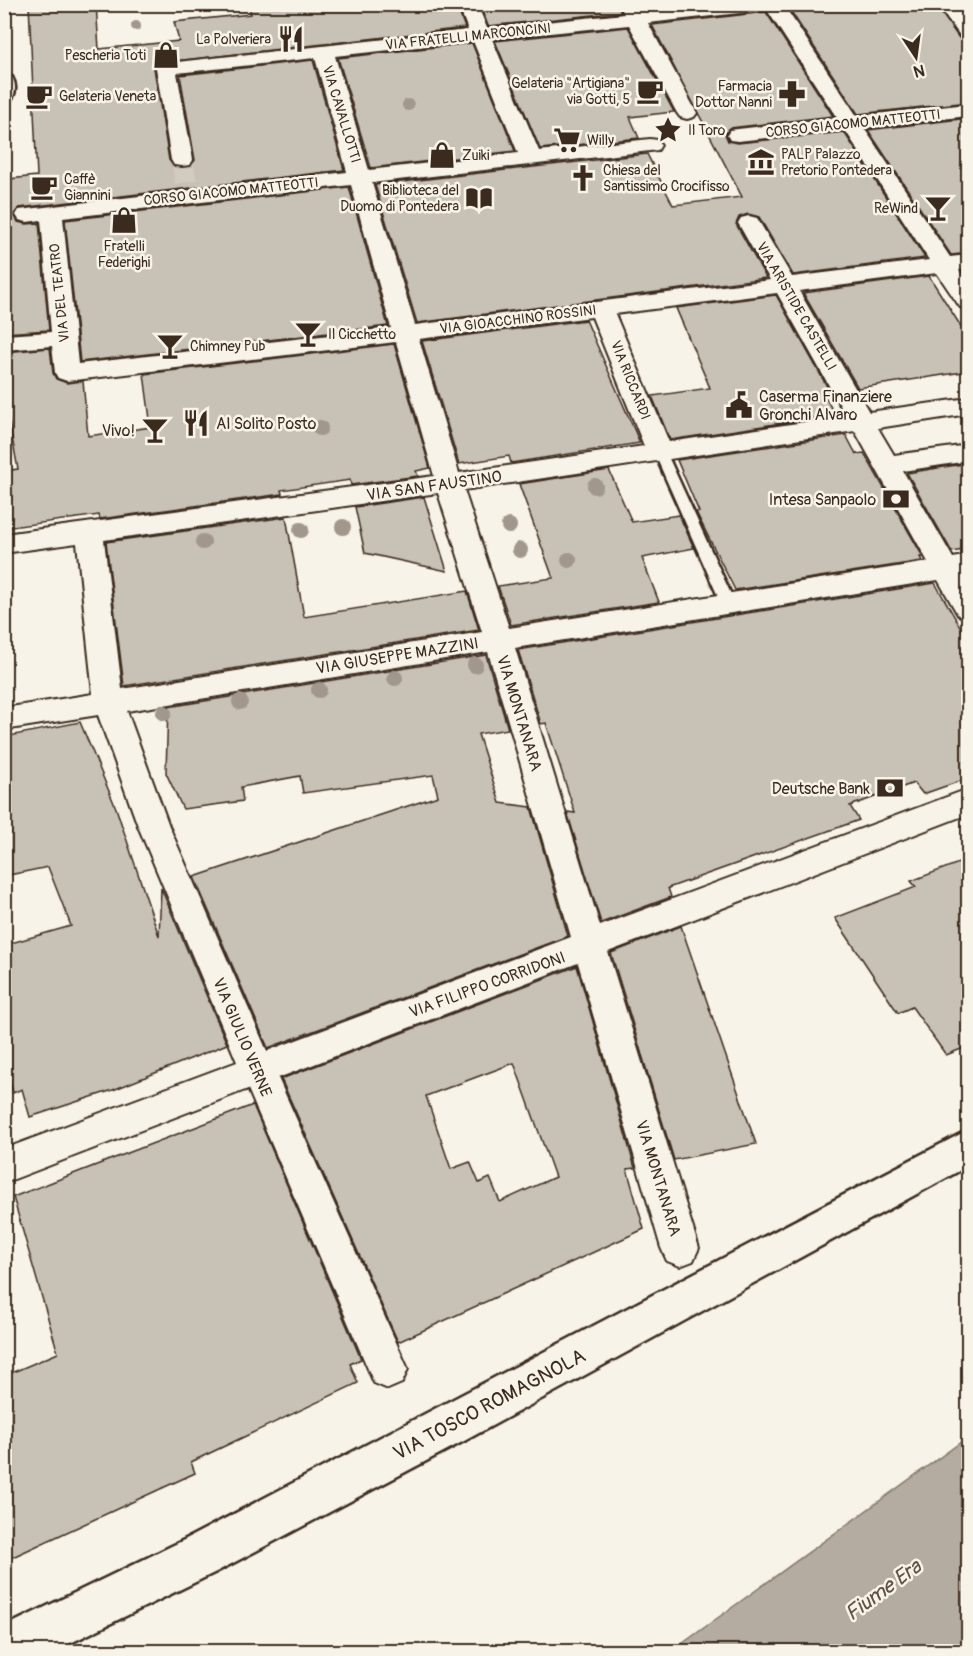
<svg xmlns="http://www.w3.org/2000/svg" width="973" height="1656" viewBox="0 0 973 1656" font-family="Pangolin,sans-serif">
  <rect width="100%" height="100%" fill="#f7f3e8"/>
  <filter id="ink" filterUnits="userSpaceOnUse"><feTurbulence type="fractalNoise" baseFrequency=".0167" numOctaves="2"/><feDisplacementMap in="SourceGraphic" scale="12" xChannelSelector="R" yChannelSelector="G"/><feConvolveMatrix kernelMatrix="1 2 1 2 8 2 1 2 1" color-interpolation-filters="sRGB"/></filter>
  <g filter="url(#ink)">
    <path fill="#b4aca0" stroke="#84786c" stroke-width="1.5" d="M 968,1437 L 968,1639 L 951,1652 L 672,1651 Z"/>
    <g fill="#c8c1b6" stroke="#3b2a1e" stroke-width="1.5" fill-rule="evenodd">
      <path d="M 29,4 L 96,4 L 99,49 L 179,41 L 174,22 L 251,14 L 248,4 L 456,4 L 465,28 L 157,63 L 154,68 L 169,160 L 174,167 L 190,167 L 195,160 L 180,75 L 313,60 L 344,170 L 19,208 L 14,214 L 18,222 L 27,224 L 39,223 L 49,330 L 4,333 L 4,231 L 11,231 L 9,179 L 37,176 Z"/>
      <path d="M 480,4 L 617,4 L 621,12 L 488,26 Z"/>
      <path d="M 786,4 L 935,4 L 959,38 L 969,41 L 969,102 L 858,114 Z"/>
      <path d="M 766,12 L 833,116 L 730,128 L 725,134 L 728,141 L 738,143 L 844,132 L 925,258 L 793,275 L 759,217 L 748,214 L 739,217 L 736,224 L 766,278 L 417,323 L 375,185 L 647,154 L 673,205 L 742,197 L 652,25 Z"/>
      <path d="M 628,27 L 674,112 L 630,117 L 639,138 L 540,149 L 495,41 Z"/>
      <path d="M 472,43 L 515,151 L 371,168 L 338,58 Z"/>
      <path d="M 969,118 L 969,253 L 951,255 L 868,130 Z"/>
      <path d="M 349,187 L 388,326 L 80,362 L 65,220 Z"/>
      <path d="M 929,276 L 969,339 L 969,371 L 858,388 L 803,293 Z"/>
      <path d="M 776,295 L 830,392 L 823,393 L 835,415 L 670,440 L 652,396 L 710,388 L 676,308 Z"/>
      <path d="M 586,320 L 640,443 L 511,463 L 509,456 L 459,464 L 422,341 Z"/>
      <path d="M 394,344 L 430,468 L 416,471 L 418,476 L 351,485 L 350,480 L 281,490 L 282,494 L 100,519 L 99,515 L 4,528 L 4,471 L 18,469 L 4,396 L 4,352 L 50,348 L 53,373 L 56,379 L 67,383 L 83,381 L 88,436 L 151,427 L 144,374 Z"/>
      <path d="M 846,435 L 856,454 L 864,453 L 923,557 L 920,557 L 922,561 L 735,590 L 696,512 L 699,512 L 677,460 Z"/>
      <path d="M 969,463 L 969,549 L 952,552 L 907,473 Z"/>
      <path d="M 609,470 L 632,522 L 679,515 L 694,548 L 642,558 L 659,602 L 511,625 L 498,586 L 553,578 L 519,484 Z"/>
      <path d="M 424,497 L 447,571 L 365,553 L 355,507 Z"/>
      <path d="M 286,517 L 304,617 L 467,591 L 479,630 L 124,686 L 106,542 Z"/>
      <path d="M 935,583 L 969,642 L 969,778 L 923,794 L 914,783 L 850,806 L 859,820 L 668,888 L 671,897 L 601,923 L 567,812 L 575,813 L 546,723 L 541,724 L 518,650 Z"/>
      <path d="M 486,655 L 508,729 L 478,734 L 500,803 L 531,807 L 568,936 L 268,1048 L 194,877 L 438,796 L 433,775 L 303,793 L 300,776 L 241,787 L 243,801 L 183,809 L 166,773 L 168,707 Z"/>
      <path d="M 80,722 L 116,808 L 159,936 L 161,888 L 227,1044 L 113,1090 L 30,1117 L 22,1089 L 13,1093 L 4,1057 L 4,945 L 71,926 L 48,867 L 4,876 L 4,737 Z"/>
      <path d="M 969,859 L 969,1046 L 946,1055 L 912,1007 L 898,1013 L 835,918 L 916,887 L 911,881 Z"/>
      <path d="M 681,926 L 756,1144 L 674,1160 L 611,953 Z"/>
      <path d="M 577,966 L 635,1168 L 627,1169 L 644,1229 L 398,1342 L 281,1079 ZM 514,1063 L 555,1177 L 500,1202 L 490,1178 L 479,1183 L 470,1162 L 451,1169 L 426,1096 Z"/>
      <path d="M 253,1105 L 361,1359 L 350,1364 L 358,1383 L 191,1462 L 195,1473 L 4,1561 L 4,1376 L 58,1353 L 13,1197 Z"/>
    </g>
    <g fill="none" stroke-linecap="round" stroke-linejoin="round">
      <path stroke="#d1cbc0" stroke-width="22" stroke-dasharray="22 11" stroke-linecap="butt" d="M 182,160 L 187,187"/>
      <defs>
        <path id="lane" d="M 660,448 L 666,452 L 735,603 L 733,606 L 728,608 L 721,603 L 654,452 Z"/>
        <g id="street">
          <path d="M 458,4 L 477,4 L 487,28 L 624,14 L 619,4 L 638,4 L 642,12 L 710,4 L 783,4 L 857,116 L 968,104 L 968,116 L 864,128 L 950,257 L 968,255 L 968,269 L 959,270 L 968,285 L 968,309 L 960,307 L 937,273 L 799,291 L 869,412 L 968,398 L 968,414 L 878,428 L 894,455 L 968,445 L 968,461 L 903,471 L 953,558 L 968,555 L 968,575 L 963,575 L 968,584 L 968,618 L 958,615 L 938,580 L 515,648 L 600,926 L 968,789 L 968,814 L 608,952 L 699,1248 L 693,1261 L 680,1266 L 667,1261 L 661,1248 L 578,963 L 278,1078 L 408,1369 L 402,1383 L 388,1389 L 374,1383 L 248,1089 L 4,1183 L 4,1149 L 237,1062 L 138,826 L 98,715 L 4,730 L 4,708 L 93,694 L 77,543 L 4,553 L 4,534 L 434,476 L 396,342 L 67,381 L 58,378 L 55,373 L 52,346 L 4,350 L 4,335 L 51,332 L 41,220 L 27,222 L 19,220 L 16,215 L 19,210 L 347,172 L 315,58 L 177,73 L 193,160 L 190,165 L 182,166 L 174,165 L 171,160 L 156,68 L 159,64 L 468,30 ZM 767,10 L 837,118 L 738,129 L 730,130 L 727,135 L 730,140 L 738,141 L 845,130 L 929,260 L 792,277 L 757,218 L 749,216 L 741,218 L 738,223 L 770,280 L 415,325 L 372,183 L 650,151 L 658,150 L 661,145 L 658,140 L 650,139 L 539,151 L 492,39 L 629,25 L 677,113 L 680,117 L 687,119 L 694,117 L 697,113 L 648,23 ZM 473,41 L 518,153 L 369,170 L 335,56 ZM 351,185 L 391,328 L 78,364 L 63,218 ZM 777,293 L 846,416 L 669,442 L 615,314 ZM 592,317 L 644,446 L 459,473 L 419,339 ZM 855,431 L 928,562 L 509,628 L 464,490 ZM 438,493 L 482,632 L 122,689 L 104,540 ZM 488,652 L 571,937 L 267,1051 L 169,826 L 127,711 Z"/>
          <path d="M 937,4 L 956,4 L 968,20 L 968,39 L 961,37 Z"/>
        </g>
        <path id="secondary" d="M 4,76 L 12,77 C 16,84 16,92 12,99 L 4,100 Z"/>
        <path id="primary" d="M 968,1130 L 968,1166 L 466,1440 L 216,1572 L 52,1652 L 4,1652 L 4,1627 L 184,1540 Z"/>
      </defs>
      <use href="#lane" stroke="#3b2a1e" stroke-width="5"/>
      <use href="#street" stroke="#3b2a1e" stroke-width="4"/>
      <use href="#secondary" stroke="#3b2a1e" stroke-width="5"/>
      <use href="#primary" stroke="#3b2a1e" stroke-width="5"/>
      <use href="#lane" fill="#f7f3e8" fill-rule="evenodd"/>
      <use href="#street" fill="#f7f3e8" fill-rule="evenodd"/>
      <use href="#secondary" fill="#f7f3e8" fill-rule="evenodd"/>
      <use href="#primary" fill="#f7f3e8" fill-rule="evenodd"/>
    </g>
    <g fill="#a1978c">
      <circle cx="136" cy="26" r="5"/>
      <circle cx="408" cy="105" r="6"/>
      <circle cx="320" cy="428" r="8"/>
      <circle cx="595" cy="486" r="8"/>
      <circle cx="509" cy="526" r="8"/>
      <circle cx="343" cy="527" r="8"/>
      <circle cx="301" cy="530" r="8"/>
      <circle cx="203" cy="542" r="8"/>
      <circle cx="520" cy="550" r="8"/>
      <circle cx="569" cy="560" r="8"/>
      <circle cx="475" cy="665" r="8"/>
      <circle cx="395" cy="678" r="8"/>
      <circle cx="319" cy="690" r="8"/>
      <circle cx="240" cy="702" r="8"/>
      <circle cx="164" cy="713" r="8"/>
    </g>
  </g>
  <defs>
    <symbol id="restaurant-bare" viewBox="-9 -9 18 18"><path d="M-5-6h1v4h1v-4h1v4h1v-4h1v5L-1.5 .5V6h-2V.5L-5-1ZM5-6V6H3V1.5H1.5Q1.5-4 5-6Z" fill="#3b2a1e" stroke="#f7f3e8" stroke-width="2.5" paint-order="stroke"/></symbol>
    <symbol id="shop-bare" viewBox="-9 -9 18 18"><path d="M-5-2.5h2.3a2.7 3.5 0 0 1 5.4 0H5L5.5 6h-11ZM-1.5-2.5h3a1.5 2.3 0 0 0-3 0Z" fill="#3b2a1e" stroke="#f7f3e8" stroke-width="2.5" paint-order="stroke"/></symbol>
    <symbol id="cafe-bare" viewBox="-9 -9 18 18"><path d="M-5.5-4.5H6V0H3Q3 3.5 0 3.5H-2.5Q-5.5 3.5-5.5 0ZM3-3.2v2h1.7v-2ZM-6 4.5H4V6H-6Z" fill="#3b2a1e" stroke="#f7f3e8" stroke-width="2.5" paint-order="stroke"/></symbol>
    <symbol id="pharmacy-bare" viewBox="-9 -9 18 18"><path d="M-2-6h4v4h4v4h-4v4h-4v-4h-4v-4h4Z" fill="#3b2a1e" stroke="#f7f3e8" stroke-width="2.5" paint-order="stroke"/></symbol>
    <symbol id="sight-bare" viewBox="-9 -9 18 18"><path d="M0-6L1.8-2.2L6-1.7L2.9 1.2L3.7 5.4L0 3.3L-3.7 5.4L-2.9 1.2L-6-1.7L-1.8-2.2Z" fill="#3b2a1e" stroke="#f7f3e8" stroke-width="2.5" paint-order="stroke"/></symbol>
    <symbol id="supermarket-bare" viewBox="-9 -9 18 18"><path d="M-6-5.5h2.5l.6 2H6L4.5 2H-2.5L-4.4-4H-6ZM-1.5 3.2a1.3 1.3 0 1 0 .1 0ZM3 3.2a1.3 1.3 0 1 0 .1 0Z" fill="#3b2a1e" stroke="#f7f3e8" stroke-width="2.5" paint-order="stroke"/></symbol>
    <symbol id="museum-bare" viewBox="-9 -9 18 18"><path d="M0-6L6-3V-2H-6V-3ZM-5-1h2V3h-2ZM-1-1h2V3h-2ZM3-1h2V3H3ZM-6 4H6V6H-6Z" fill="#3b2a1e" stroke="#f7f3e8" stroke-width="2.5" paint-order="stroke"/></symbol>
    <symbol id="church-bare" viewBox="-9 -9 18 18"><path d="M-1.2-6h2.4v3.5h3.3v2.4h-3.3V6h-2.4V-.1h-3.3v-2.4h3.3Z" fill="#3b2a1e" stroke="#f7f3e8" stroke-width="2.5" paint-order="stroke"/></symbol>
    <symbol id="library-bare" viewBox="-9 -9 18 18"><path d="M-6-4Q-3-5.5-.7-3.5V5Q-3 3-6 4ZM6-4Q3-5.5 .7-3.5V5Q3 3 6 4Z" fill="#3b2a1e" stroke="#f7f3e8" stroke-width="2.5" paint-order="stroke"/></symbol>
    <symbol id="bar-bare" viewBox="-9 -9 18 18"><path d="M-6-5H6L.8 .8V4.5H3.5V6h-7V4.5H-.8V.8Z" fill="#3b2a1e" stroke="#f7f3e8" stroke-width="2.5" paint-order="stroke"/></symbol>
    <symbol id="civic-bare" viewBox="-9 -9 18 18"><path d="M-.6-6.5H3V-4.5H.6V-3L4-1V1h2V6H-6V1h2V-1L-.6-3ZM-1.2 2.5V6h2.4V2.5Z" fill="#3b2a1e" stroke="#f7f3e8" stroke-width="2.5" paint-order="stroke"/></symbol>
    <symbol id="bank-bare" viewBox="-9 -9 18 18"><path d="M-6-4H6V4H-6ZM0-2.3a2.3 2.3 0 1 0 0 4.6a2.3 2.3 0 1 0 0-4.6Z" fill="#3b2a1e" stroke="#f7f3e8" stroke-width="2.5" paint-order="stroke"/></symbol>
  </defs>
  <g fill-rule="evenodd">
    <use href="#restaurant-bare" x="272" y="20" width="38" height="38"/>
    <use href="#shop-bare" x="147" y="36" width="38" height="38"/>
    <use href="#cafe-bare" x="631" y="72" width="38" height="38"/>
    <use href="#pharmacy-bare" x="773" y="75" width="38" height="38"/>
    <use href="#cafe-bare" x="20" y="77" width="38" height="38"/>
    <use href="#sight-bare" x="649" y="111" width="38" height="38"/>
    <use href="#supermarket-bare" x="548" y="121" width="38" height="38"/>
    <use href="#shop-bare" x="423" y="136" width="38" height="38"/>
    <use href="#museum-bare" x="742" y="143" width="38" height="38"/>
    <use href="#church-bare" x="564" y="159" width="38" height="38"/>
    <use href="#cafe-bare" x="25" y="168" width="38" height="38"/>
    <use href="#library-bare" x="460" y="179" width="38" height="38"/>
    <use href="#bar-bare" x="919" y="189" width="38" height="38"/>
    <use href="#shop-bare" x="105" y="201" width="38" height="38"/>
    <use href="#bar-bare" x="289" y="315" width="38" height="38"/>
    <use href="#bar-bare" x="151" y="327" width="38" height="38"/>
    <use href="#civic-bare" x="720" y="386" width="38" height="38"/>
    <use href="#restaurant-bare" x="177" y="404" width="38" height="38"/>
    <use href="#bar-bare" x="136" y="411" width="38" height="38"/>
    <use href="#bank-bare" x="877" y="480" width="38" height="38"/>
    <use href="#bank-bare" x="871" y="769" width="38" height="38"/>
  </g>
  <g text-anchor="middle" stroke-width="5" stroke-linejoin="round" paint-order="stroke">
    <g font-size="14" fill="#3b2a1e" stroke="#f7f3e8">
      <text transform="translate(468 36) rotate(-6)" y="5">VIA FRATELLI MARCONCINI</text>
      <text transform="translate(342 114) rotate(73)" y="5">VIA CAVALLOTTI</text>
      <text transform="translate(853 123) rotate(-6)" y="5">CORSO GIACOMO MATTEOTTI</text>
      <text transform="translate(231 191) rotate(-6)" y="5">CORSO GIACOMO MATTEOTTI</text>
      <text transform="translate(59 293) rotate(-96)" y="5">VIA DEL TEATRO</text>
      <text transform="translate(797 306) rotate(60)" y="5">VIA ARISTIDE CASTELLI</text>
      <text transform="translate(518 319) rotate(-7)" y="5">VIA GIOACCHINO ROSSINI</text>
      <text transform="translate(631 380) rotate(68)" y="5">VIA RICCARDI</text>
    </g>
    <g font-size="14" fill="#3b2a1e" stroke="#f7f3e8" text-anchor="start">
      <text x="271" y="44" text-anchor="end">La Polveriera</text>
      <text x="146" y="60" text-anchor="end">Pescheria Toti</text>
      <text x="630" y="88" text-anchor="end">Gelateria "Artigiana"<tspan x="630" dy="16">via Gotti, 5</tspan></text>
      <text x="772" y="91" text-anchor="end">Farmacia<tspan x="772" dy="16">Dottor Nanni</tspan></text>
      <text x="59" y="101">Gelateria Veneta</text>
      <text x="688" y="135">Il Toro</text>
      <text x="587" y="145">Willy</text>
      <text x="781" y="159">PALP Palazzo<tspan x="781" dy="16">Pretorio Pontedera</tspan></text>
      <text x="462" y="160">Zuiki</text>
      <text x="603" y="175">Chiesa del<tspan x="603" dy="16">Santissimo Crocifisso</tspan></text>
      <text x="64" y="184">Caffè<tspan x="64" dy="16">Giannini</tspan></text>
      <text x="459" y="195" text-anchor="end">Biblioteca del<tspan x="459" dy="16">Duomo di Pontedera</tspan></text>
      <text x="918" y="213" text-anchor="end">ReWind</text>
      <text x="124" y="251" text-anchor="middle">Fratelli<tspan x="124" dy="16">Federighi</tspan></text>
      <text x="328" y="339">Il Cicchetto</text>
      <text x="190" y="351">Chimney Pub</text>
    </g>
    <g font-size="16" fill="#3b2a1e" stroke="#f7f3e8" text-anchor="end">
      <text x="759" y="402" text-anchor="start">Caserma Finanziere<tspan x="759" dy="18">Gronchi Alvaro</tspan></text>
      <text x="216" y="429" text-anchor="start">Al Solito Posto</text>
      <text x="135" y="436">Vivo!</text>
      <text x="876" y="505">Intesa Sanpaolo</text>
      <text x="870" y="794">Deutsche Bank</text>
    </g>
    <g font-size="16" fill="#3b2a1e" stroke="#f7f3e8">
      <text transform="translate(434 485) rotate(-8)" y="6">VIA SAN FAUSTINO</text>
      <text transform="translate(397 655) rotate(-9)" y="6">VIA GIUSEPPE MAZZINI</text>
      <text transform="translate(520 713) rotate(73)" y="6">VIA MONTANARA</text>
      <text transform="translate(487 984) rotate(-20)" y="6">VIA FILIPPO CORRIDONI</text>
      <text transform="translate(243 1037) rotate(67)" y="6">VIA GIULIO VERNE</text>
      <text transform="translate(659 1178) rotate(73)" y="6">VIA MONTANARA</text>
    </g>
    <g font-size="20" fill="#3b2a1e" stroke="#f7f3e8">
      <text transform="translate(489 1404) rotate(-28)" y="7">VIA TOSCO ROMAGNOLA</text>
    </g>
    <g font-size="21" font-style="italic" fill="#5f5145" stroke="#f7f3e8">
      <text transform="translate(883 1590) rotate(-36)" y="7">Fiume Era</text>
    </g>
  </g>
  <rect width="973" height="1656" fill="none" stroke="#f7f3e8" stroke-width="24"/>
  <rect x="12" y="12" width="949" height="1632" fill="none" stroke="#3b2a1e" stroke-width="2" filter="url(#ink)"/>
  <g transform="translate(916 57) rotate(167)" stroke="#f7f3e8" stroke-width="4.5" paint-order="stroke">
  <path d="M0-4.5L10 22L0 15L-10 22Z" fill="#3b2a1e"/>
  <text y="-9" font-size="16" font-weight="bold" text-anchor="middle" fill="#3b2a1e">N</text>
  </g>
</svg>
